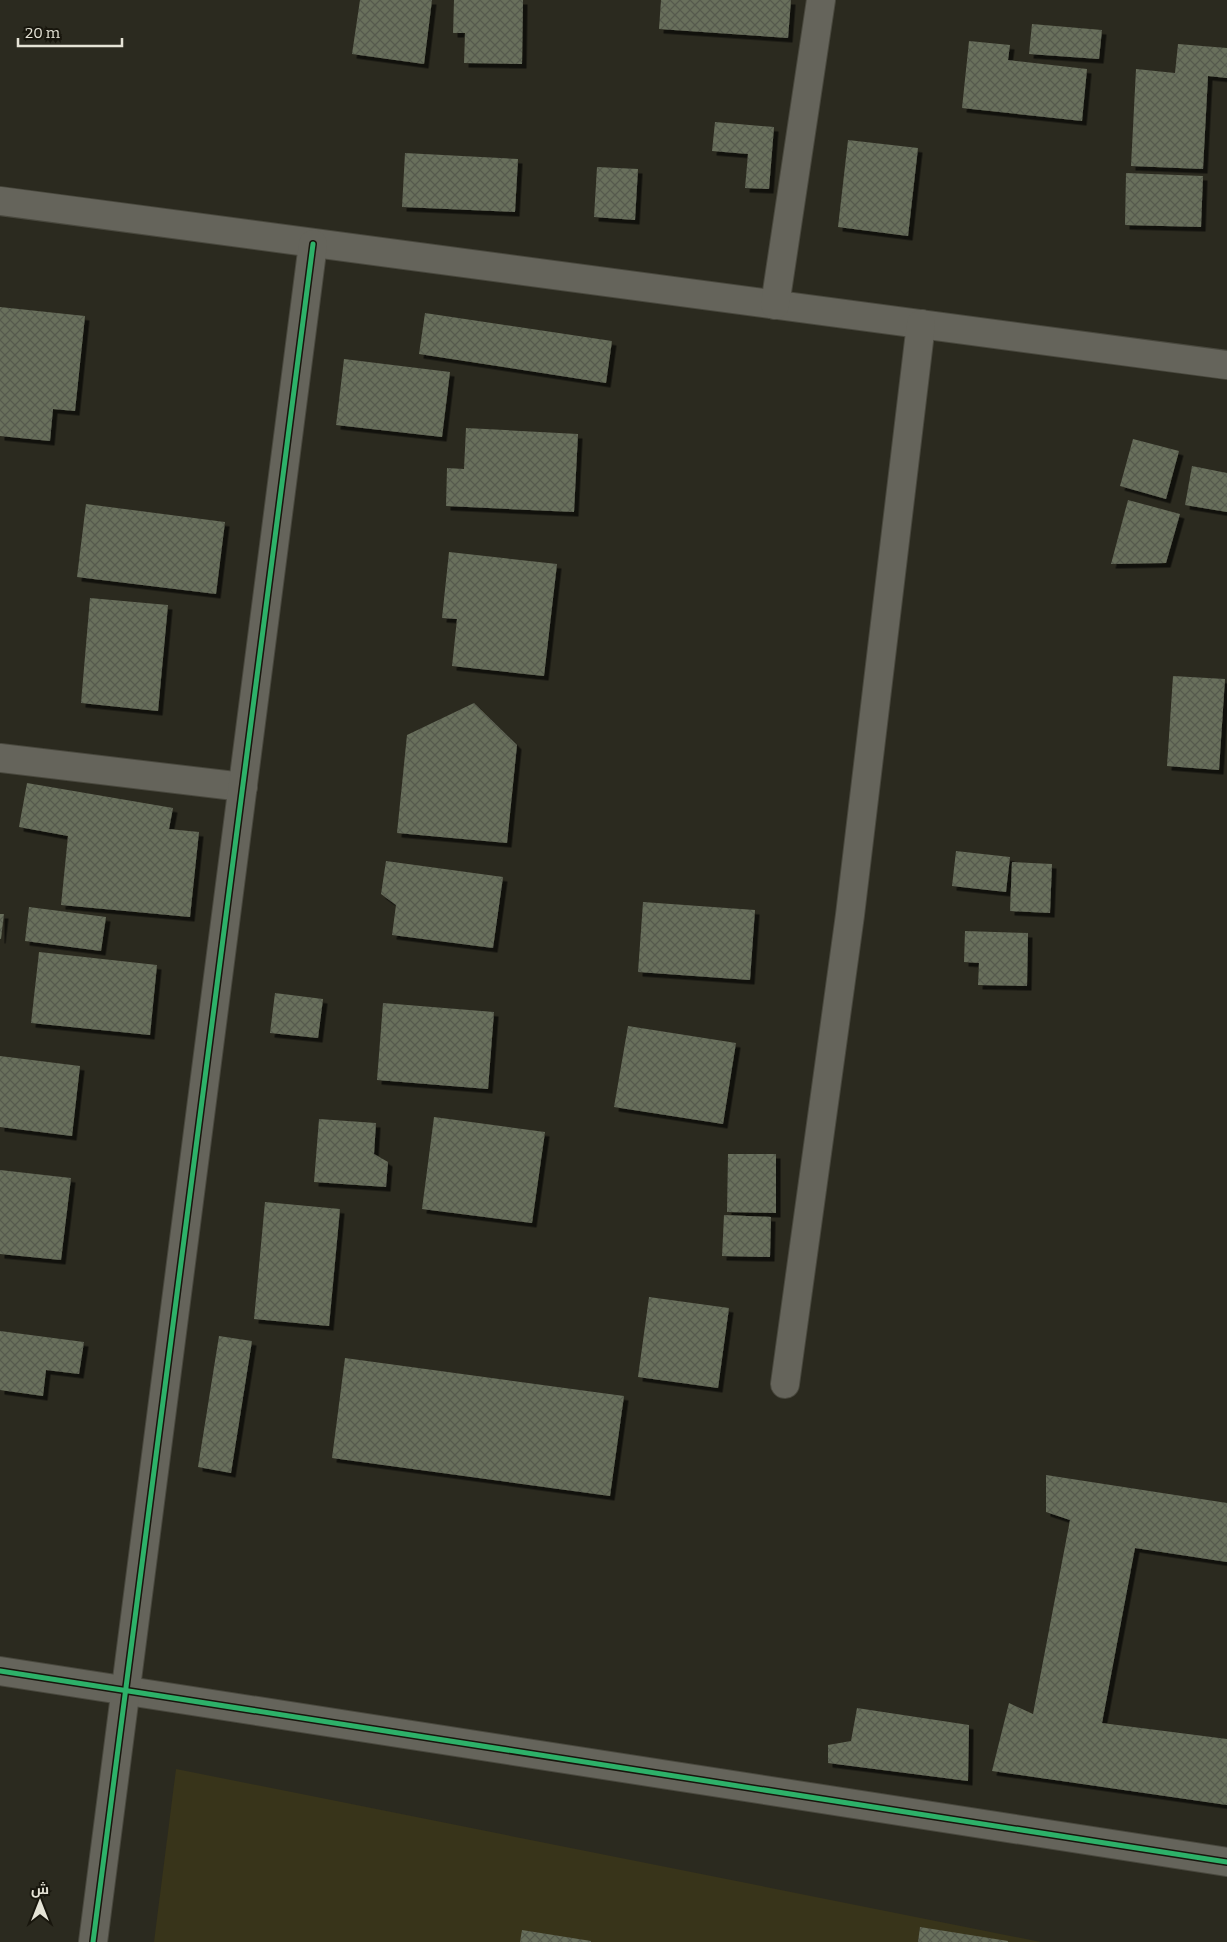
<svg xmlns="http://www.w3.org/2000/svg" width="1227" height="1942" viewBox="0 0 1227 1942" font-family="Bitter,Cairo,serif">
  <defs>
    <pattern id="building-cross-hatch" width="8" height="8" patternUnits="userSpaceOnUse" patternTransform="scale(1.25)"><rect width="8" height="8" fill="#696f5c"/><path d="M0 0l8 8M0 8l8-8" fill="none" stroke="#575a4e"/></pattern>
    <filter id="shadow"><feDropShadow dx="4.5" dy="4.5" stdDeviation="0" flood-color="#0009"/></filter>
  </defs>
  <rect width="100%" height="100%" fill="#2b2a1f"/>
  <path fill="#38341a" d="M 176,1769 L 1041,1942 L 154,1942 Z"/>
  <g fill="url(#building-cross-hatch)" filter="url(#shadow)">
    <path d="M 360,0 L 432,0 L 424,64 L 352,54 Z"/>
    <path d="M 454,0 L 523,0 L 522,64 L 464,63 L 465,33 L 453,33 Z"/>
    <path d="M 661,0 L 791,0 L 788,38 L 659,29 Z"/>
    <path d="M 1032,24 L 1102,30 L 1099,59 L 1029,54 Z"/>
    <path d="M 969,41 L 1010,45 L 1008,60 L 1087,69 L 1082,121 L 962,108 Z"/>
    <path d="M 1178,44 L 1227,48 L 1227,78 L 1208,76 L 1203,169 L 1131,166 L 1136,69 L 1175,73 Z"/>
    <path d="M 715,122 L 774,127 L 769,189 L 745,188 L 748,154 L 712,151 Z"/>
    <path d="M 848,140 L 918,148 L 908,236 L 838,227 Z"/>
    <path d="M 405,153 L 518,159 L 515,212 L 402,207 Z"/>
    <path d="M 597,167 L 638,169 L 635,220 L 594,217 Z"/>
    <path d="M 1126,173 L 1203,176 L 1201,227 L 1125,225 Z"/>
    <path d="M 0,307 L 85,316 L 75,411 L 53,409 L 50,441 L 0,436 Z"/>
    <path d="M 425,313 L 612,341 L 606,383 L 419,354 Z"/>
    <path d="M 344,359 L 450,372 L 442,437 L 336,425 Z"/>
    <path d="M 466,428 L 578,434 L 574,512 L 446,506 L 447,468 L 464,469 Z"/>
    <path d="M 1133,439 L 1179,451 L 1166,499 L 1120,486 Z"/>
    <path d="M 1192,466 L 1227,473 L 1227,512 L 1185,505 Z"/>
    <path d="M 1128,500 L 1180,514 L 1166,563 L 1111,564 Z"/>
    <path d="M 86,504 L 225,522 L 216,594 L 77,577 Z"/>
    <path d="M 449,552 L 557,564 L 544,676 L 452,666 L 457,619 L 442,618 Z"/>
    <path d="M 90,598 L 168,605 L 158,711 L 81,703 Z"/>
    <path d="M 1173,676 L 1225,679 L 1219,770 L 1167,766 Z"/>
    <path d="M 474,703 L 517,745 L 507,843 L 397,833 L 407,735 Z"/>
    <path d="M 27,783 L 173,808 L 169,829 L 199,832 L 190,917 L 61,905 L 68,836 L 19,827 Z"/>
    <path d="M 956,851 L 1010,857 L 1006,892 L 952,886 Z"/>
    <path d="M 386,861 L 503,877 L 493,948 L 392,935 L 396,905 L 381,894 Z"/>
    <path d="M 1012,862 L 1052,864 L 1050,913 L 1010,911 Z"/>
    <path d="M 643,902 L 755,910 L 750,980 L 638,972 Z"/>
    <path d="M 29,907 L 106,917 L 101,951 L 25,941 Z"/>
    <path d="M 0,914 L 4,914 L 1,939 L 0,939 Z"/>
    <path d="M 965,931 L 1028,933 L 1027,986 L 978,985 L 979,963 L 964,962 Z"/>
    <path d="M 39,952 L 157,965 L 150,1035 L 31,1023 Z"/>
    <path d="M 275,993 L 323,999 L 318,1038 L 270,1033 Z"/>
    <path d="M 383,1003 L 494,1012 L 488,1089 L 377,1080 Z"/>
    <path d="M 628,1026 L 736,1043 L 723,1124 L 614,1107 Z"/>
    <path d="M 0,1056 L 80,1066 L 72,1136 L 0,1127 Z"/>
    <path d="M 434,1117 L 545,1132 L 532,1223 L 422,1209 Z"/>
    <path d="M 319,1119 L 376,1123 L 374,1154 L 388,1162 L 386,1187 L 314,1182 Z"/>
    <path d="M 728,1154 L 776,1154 L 776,1213 L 727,1212 Z"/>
    <path d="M 0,1170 L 71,1178 L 61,1260 L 0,1254 Z"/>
    <path d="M 265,1202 L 340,1209 L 329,1326 L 254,1319 Z"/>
    <path d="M 724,1215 L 771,1217 L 770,1257 L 722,1256 Z"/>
    <path d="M 649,1297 L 729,1308 L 718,1388 L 638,1377 Z"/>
    <path d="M 0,1331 L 84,1342 L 79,1374 L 46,1370 L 43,1396 L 0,1390 Z"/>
    <path d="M 219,1336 L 252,1341 L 231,1473 L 198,1467 Z"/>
    <path d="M 345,1358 L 624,1396 L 610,1496 L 332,1458 Z"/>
    <path d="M 1046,1475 L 1227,1503 L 1227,1562 L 1135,1548 L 1102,1723 L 1227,1739 L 1227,1805 L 992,1771 L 1009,1703 L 1033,1714 L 1070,1520 L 1046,1512 Z"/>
    <path d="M 857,1708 L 969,1725 L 968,1781 L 828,1763 L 828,1745 L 851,1741 Z"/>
    <path d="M 920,1927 L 1008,1941 L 1008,1942 L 918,1942 Z"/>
    <path d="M 522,1930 L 591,1941 L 591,1942 L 520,1942 Z"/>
  </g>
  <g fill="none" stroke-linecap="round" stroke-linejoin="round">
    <defs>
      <g id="minor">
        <path d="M 0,201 L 1227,365"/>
        <path d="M 775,305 L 821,0"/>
        <path d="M 0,758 L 243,787"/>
        <path d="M 785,1384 L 850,915 L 921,324"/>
        <path d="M 0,1671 L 1227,1862"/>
        <path d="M 93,1942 L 313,244"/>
      </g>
    </defs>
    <use href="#minor" stroke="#49483e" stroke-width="30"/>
    <use href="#minor" stroke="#65645b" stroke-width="28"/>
    <defs>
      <g id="cycleway">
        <path d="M 0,1671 L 1227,1862"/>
        <path d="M 93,1942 L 313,244"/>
      </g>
    </defs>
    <use href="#cycleway" stroke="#18160d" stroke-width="8"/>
    <use href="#cycleway" stroke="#2db169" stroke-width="5"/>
  </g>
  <g transform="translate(40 1902)" stroke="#18160d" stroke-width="4" paint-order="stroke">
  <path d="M0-4L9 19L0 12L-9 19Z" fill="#e5e3d6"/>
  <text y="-8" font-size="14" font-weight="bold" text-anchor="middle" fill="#e5e3d6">ش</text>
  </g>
  <path d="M18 38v8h104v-8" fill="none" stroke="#e5e3d6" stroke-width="2.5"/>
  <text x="25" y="38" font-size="15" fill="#e5e3d6" stroke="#18160d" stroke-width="4" paint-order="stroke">20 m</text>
</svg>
